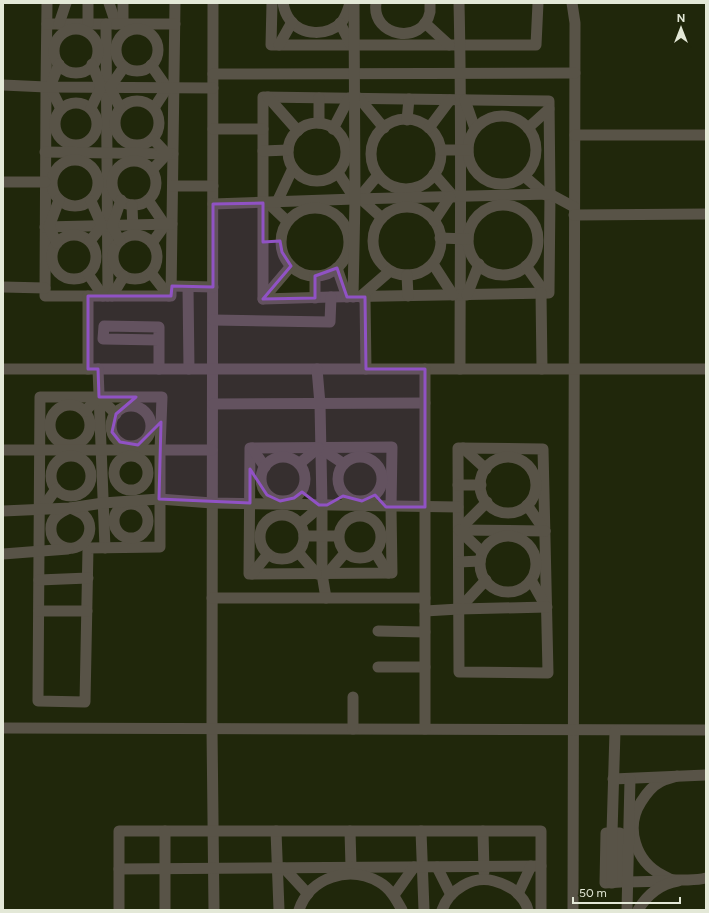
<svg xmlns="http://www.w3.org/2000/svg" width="709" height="913" viewBox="0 0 709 913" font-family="Figtree,sans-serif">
  <rect width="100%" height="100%" fill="#20270b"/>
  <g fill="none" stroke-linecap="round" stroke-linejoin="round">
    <g stroke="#585347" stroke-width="11">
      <path d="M 47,3 L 46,87 L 45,296 L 171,296 L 175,3"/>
      <path d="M 109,3 L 116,24"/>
      <path d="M 123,3 L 123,24"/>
      <path d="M 213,3 L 212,729 L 214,910"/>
      <path d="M 272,3 L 271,45 L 536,45 L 538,3"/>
      <path d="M 283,3 C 284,9 286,15 290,20 C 302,36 327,36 341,23 C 346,17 348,10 350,3"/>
      <path d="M 376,3 C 371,37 423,46 430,12 C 430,10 430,6 430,3"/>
      <path d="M 459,3 C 462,125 460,247 460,369"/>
      <path d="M 572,3 L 575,23 L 573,910"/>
      <path d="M 340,23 L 351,45"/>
      <path d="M 425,23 L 449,45"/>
      <path d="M 47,24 L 175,24"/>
      <path d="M 59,24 L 66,3"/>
      <path d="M 88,24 L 88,3"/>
      <path d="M 106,24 L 108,296"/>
      <circle cx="137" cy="50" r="21"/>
      <circle cx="76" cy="51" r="22"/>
      <path d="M 279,45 L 292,22"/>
      <path d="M 59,64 L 50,87 L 61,109"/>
      <path d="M 151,65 L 167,88 L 154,108"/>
      <path d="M 213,74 L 575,73"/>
      <path d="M 3,85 L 46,87 L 213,88"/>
      <path d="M 263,97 L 549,101 L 550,194 L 549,293 L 331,297 L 263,299 Z"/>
      <path d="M 268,97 L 298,131"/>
      <path d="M 319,98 L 319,123"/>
      <path d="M 359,98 L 384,128"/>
      <path d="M 465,100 L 475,129"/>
      <circle cx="137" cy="123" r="22"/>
      <circle cx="76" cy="124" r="21"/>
      <path d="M 91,108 L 101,87 L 92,64"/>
      <path d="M 120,108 L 110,87 L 124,67"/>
      <circle cx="502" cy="150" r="34"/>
      <circle cx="406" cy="154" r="35"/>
      <path d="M 407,120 L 409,99"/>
      <circle cx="317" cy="152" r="29"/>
      <path d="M 429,128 L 450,100"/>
      <path d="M 528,128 L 549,109"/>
      <path d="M 213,129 L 263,129"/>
      <path d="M 333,129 L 349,98"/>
      <path d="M 575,135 L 706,135"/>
      <path d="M 441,150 L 468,150"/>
      <path d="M 263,151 L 288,150"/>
      <path d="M 45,152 L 173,154"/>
      <circle cx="75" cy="183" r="23"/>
      <circle cx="134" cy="183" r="22"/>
      <path d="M 152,170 L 167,154 L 153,139"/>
      <path d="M 338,173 L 355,199"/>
      <path d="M 434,174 L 454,197"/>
      <path d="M 524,176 L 546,195"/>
      <path d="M 3,182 L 45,182"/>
      <path d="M 173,186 L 213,186"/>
      <path d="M 358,199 L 378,175"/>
      <path d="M 361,199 L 382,218"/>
      <path d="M 148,200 L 165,225 L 152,243"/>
      <path d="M 277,202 L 293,168"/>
      <path d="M 268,203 L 287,221"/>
      <path d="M 213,204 L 355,199 L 550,194 L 574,207"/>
      <path d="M 132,205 L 133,233"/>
      <circle cx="503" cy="240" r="35"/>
      <circle cx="407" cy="241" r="34"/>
      <circle cx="315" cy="242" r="34"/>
      <path d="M 574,215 L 706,214"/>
      <path d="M 434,221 L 450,197"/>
      <path d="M 45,227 L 172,224"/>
      <circle cx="135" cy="257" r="22"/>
      <circle cx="74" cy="257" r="22"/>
      <path d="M 440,238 L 468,239"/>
      <path d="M 90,241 L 102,226 L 91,201"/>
      <path d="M 120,241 L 112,226 L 121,200"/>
      <path d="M 57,243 L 49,227 L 59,200"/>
      <path d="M 433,264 L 453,295"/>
      <path d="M 526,266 L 545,293"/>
      <path d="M 337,268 L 347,297"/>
      <path d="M 151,273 L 169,296"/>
      <path d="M 88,274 L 103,296"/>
      <path d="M 407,275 L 408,296"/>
      <path d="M 172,286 L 213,287"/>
      <path d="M 3,287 L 45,288"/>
      <path d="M 188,287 L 189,369"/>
      <path d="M 541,293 L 542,369"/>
      <path d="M 467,295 L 479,264"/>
      <path d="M 88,296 L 88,369"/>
      <path d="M 112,296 L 124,276"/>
      <path d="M 353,297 L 355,199 L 354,3"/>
      <path d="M 360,297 L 390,271"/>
      <path d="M 365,297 L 366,369"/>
      <path d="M 315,298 L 315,276"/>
      <path d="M 263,299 L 291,266"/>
      <path d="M 213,320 L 330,322 L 331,297"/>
      <path d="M 159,340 L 103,339 L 104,326 L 159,327 L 159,369"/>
      <path d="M 3,369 L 706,369"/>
      <path d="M 98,369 L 105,548"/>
      <path d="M 317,369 L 320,404 L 322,505 L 322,574 L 326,598"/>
      <path d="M 40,397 L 162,397 L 160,450 L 160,547 L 88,548 L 85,702 L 38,701 Z"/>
      <path d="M 213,404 L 425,403"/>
      <circle cx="70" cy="425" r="20"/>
      <circle cx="131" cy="426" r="20"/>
      <path d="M 85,411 L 99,397 L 116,414"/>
      <path d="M 392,447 L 391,507 L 392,573 L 249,574 L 250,448 Z"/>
      <path d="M 252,448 L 265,467"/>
      <path d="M 320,448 L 344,464"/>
      <path d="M 458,448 L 543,449 L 548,673 L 459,672 Z"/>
      <path d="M 463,448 L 486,469"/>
      <path d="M 3,450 L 212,450"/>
      <circle cx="71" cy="476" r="20"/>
      <circle cx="131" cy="473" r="17"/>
      <circle cx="283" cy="479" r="22"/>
      <circle cx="360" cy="479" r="22"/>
      <circle cx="508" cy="485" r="28"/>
      <path d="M 299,464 L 318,448"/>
      <path d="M 458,485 L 481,485"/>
      <circle cx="131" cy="521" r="17"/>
      <path d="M 527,505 L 545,531"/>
      <path d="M 70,508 C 75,510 80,512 84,515 C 101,532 77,560 57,543 C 54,540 51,535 51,530 C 50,517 61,512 70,508 Z"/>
      <path d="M 42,509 L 56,489"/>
      <path d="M 3,511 L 70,508 L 103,503 L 159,499 L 212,503 L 458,507"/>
      <circle cx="282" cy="537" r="22"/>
      <circle cx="360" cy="537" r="21"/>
      <path d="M 300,524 L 322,505"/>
      <path d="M 459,530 L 545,531"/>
      <path d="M 459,530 L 487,502"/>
      <path d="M 459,530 L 482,552"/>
      <path d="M 304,536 L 338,536"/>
      <circle cx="508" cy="564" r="28"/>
      <path d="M 298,552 L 317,574"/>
      <path d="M 375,552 L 388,573"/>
      <path d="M 3,554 L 68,549"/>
      <path d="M 459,562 L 480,561"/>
      <path d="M 252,574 L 268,554"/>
      <path d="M 327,574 L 345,553"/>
      <path d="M 39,580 L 88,578"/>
      <path d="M 531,580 L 545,605"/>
      <path d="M 212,598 L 425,598"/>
      <path d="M 459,609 L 486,580"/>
      <path d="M 39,611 L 87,611"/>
      <path d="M 425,611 L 459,609 L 547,607"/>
      <path d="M 378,631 L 425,632"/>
      <path d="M 378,667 L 425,667"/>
      <path d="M 3,728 L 706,730"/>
      <path d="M 353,729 L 353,697"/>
      <path d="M 425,729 L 425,369"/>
      <path d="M 677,776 C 672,778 665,779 660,782 C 652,786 646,794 641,802 C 625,827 635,861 662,875 C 664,876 667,878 670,879 C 678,881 698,880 706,878"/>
      <path d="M 613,779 L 706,775"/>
      <path d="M 276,831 L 279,910"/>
      <path d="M 350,831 L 351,867"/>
      <path d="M 421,831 L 424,910"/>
      <path d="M 483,831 L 484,872"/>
      <path d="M 606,833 L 620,833 L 621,882 L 605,883 Z"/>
      <path d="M 437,867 L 451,895"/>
      <path d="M 284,868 L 308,894"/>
      <path d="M 119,869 L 541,866"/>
      <path d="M 627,882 L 669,881"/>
      <path d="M 612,883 L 612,833 L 615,731"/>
      <path d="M 518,894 L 531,866"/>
      <path d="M 394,895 L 414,867"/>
      <path d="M 119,910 L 119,831 L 541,831 L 541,910"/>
      <path d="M 165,910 L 165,831"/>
      <path d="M 299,910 C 310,877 349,865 379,882 C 390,888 396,899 402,910"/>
      <path d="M 442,910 C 449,890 473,875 494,881 C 502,883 508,886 514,890 C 520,895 526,902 528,910"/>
      <path d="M 627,910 L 630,779"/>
      <path d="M 638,910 C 647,895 660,884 678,881"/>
    </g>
  </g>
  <path fill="#9052c4" fill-opacity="0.2" stroke="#9052c4" stroke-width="3" stroke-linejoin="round" d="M 263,203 L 263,242 L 280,241 L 282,252 L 291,266 L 263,299 L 315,298 L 315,276 L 337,268 L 347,297 L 365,297 L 366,369 L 425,369 L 425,507 L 386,507 L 375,495 L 362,501 L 343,496 L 327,505 L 319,505 L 302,492 L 294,498 L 280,501 L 267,495 L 250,469 L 250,503 L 159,499 L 161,422 L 138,445 L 120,442 L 112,432 L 116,414 L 136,397 L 99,397 L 98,369 L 88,369 L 88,296 L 171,296 L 172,286 L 213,287 L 213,204 Z"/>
  <rect width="709" height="913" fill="none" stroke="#e3e8d7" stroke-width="8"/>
  <g transform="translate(681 28)" stroke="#20270b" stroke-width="3" paint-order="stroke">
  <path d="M0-3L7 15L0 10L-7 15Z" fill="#e3e8d7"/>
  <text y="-6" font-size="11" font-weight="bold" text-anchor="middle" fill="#e3e8d7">N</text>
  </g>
  <path d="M573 897v6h107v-6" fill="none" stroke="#e3e8d7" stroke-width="2"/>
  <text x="579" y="897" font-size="12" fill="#e3e8d7" stroke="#20270b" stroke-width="3" paint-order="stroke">50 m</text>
</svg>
